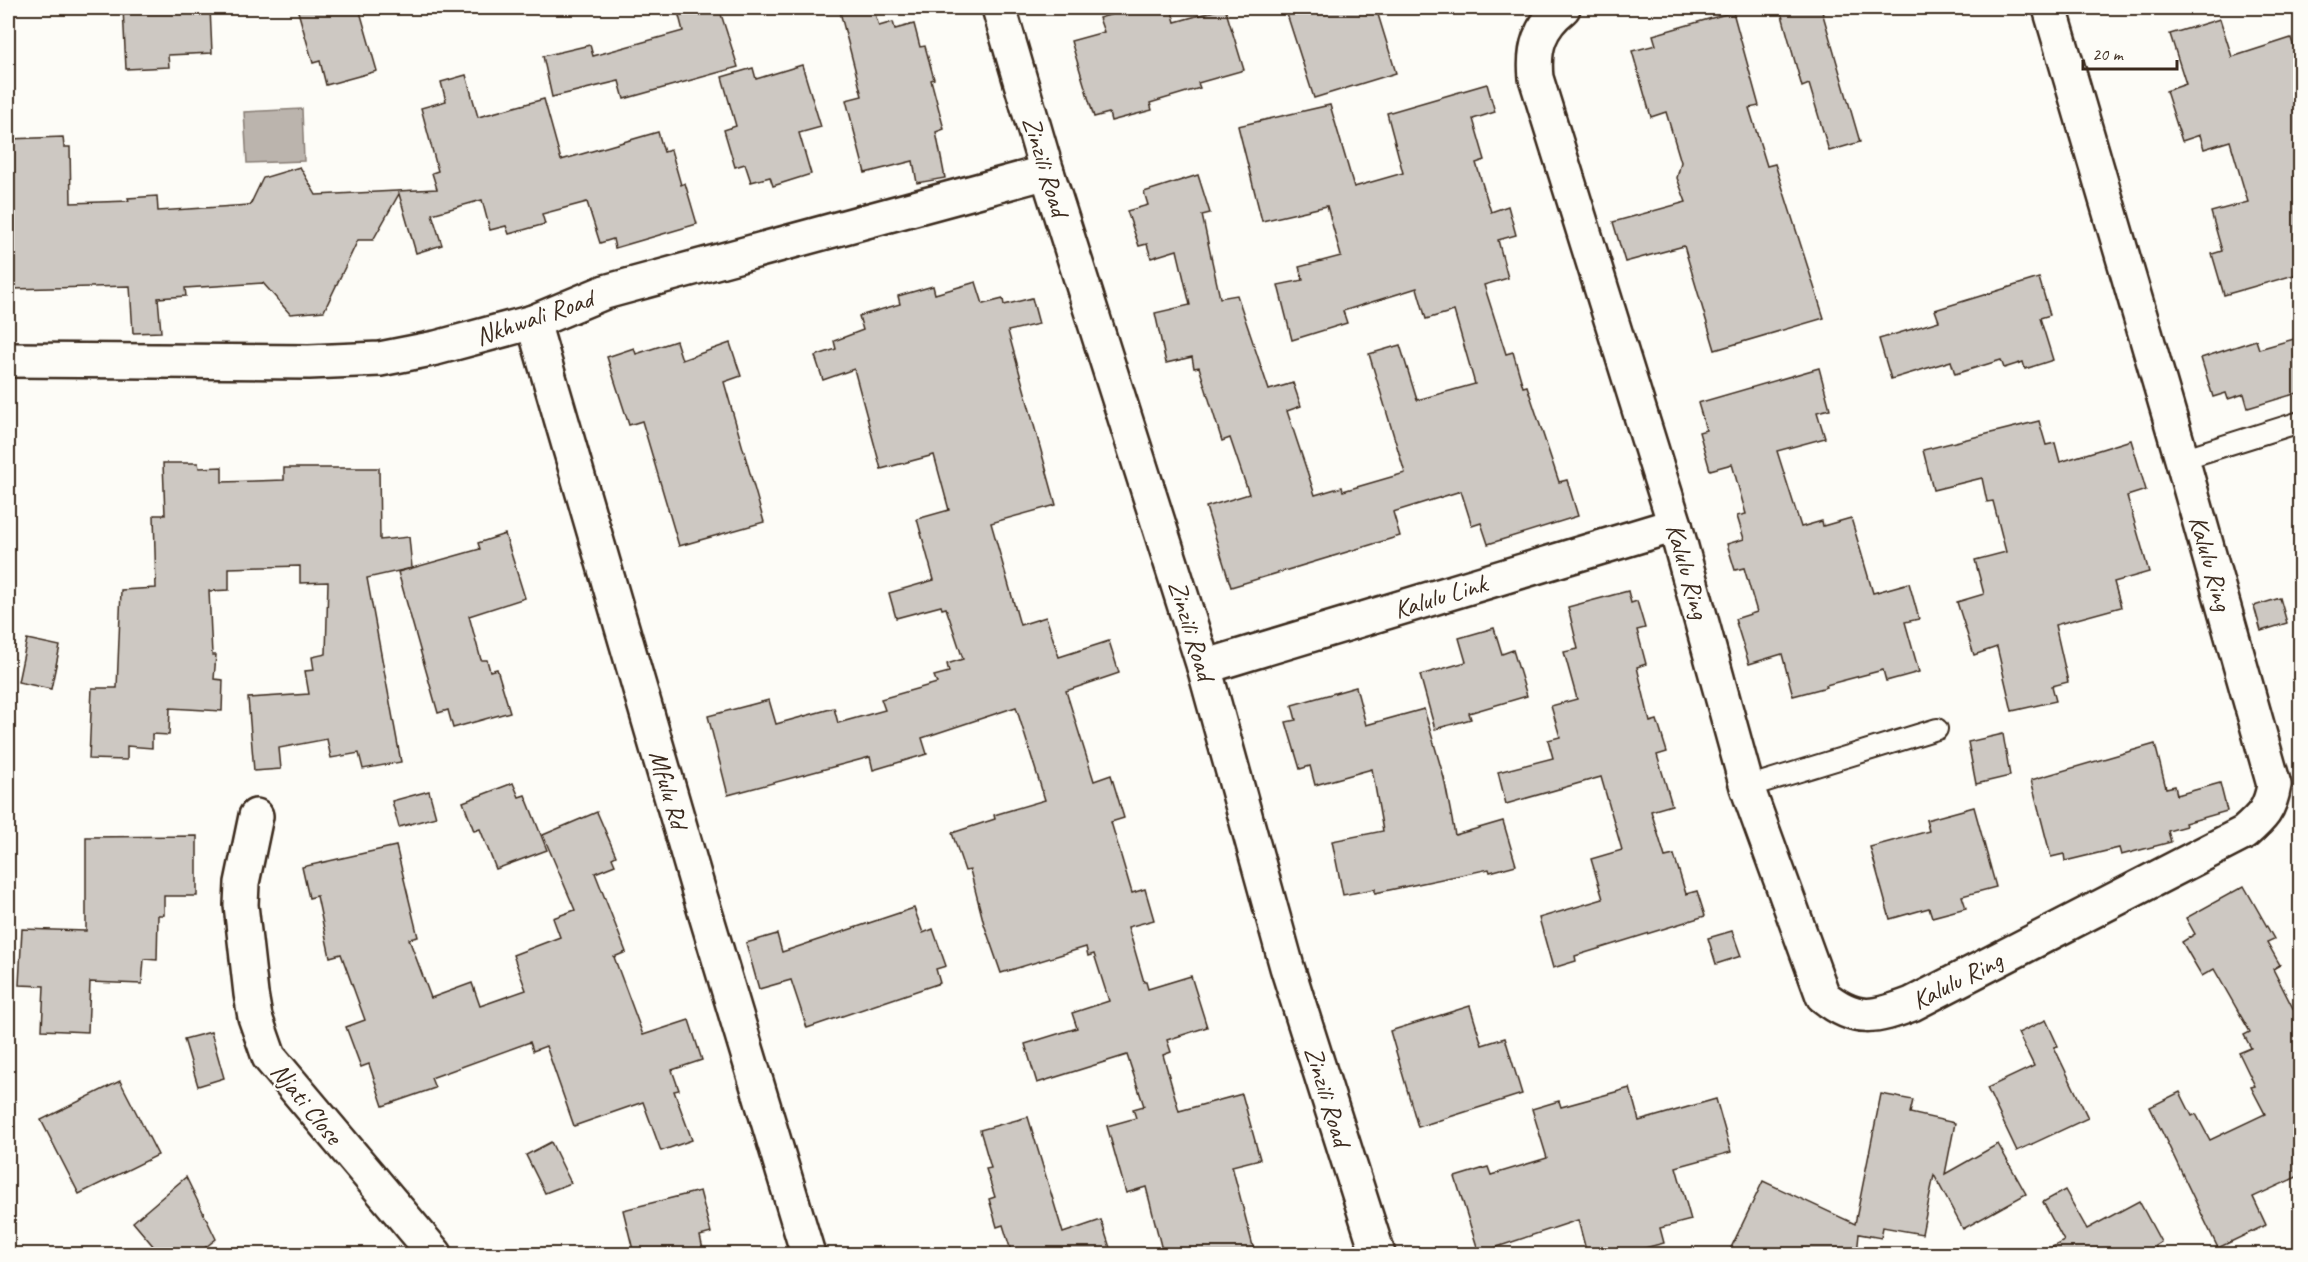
<svg xmlns="http://www.w3.org/2000/svg" width="2308" height="1262" viewBox="0 0 2308 1262" font-family="Caveat,sans-serif">
  <rect width="100%" height="100%" fill="#fdfcf7"/>
  <filter id="ink" filterUnits="userSpaceOnUse"><feTurbulence type="fractalNoise" baseFrequency=".0167" numOctaves="2"/><feDisplacementMap in="SourceGraphic" scale="12" xChannelSelector="R" yChannelSelector="G"/><feConvolveMatrix kernelMatrix="1 2 1 2 8 2 1 2 1" color-interpolation-filters="sRGB"/></filter>
  <g filter="url(#ink)">
    <path fill="#bbb4ad" stroke="#887d74" stroke-width="1.5" d="M 302,109 L 304,161 L 247,163 L 244,112 Z"/>
    <g fill="#cdc8c2" stroke="#3b2a1e" stroke-width="1.5">
      <path d="M 123,8 L 210,8 L 212,53 L 168,55 L 169,67 L 126,69 Z"/>
      <path d="M 297,8 L 359,8 L 377,71 L 326,85 L 320,61 L 313,63 Z"/>
      <path d="M 677,8 L 719,8 L 738,67 L 624,99 L 619,81 L 552,97 L 543,56 L 590,45 L 593,56 L 683,31 Z"/>
      <path d="M 839,8 L 873,8 L 879,26 L 893,22 L 895,29 L 914,24 L 920,47 L 925,46 L 934,79 L 931,80 L 944,129 L 936,132 L 945,178 L 917,183 L 913,161 L 865,173 L 846,100 L 862,96 Z"/>
      <path d="M 1134,8 L 1171,8 L 1175,22 L 1225,8 L 1244,70 L 1198,83 L 1200,88 L 1150,103 L 1152,110 L 1111,121 L 1109,113 L 1094,117 L 1071,41 L 1104,32 L 1099,18 Z"/>
      <path d="M 1285,8 L 1376,8 L 1396,73 L 1314,98 Z"/>
      <path d="M 1780,8 L 1821,8 L 1860,142 L 1829,151 L 1809,84 L 1802,87 Z"/>
      <path d="M 1733,12 L 1759,106 L 1749,108 L 1767,166 L 1775,164 L 1824,318 L 1715,350 L 1684,246 L 1625,262 L 1613,222 L 1686,202 L 1677,178 L 1681,162 L 1666,112 L 1651,117 L 1632,51 L 1656,45 L 1653,35 Z"/>
      <path d="M 2220,19 L 2232,57 L 2291,38 L 2301,69 L 2301,273 L 2224,295 L 2212,254 L 2222,251 L 2211,212 L 2248,202 L 2230,141 L 2204,149 L 2200,135 L 2182,141 L 2166,91 L 2186,84 L 2170,34 Z"/>
      <path d="M 802,65 L 821,127 L 799,133 L 811,174 L 773,186 L 770,177 L 751,182 L 745,164 L 735,167 L 724,130 L 736,126 L 722,77 L 753,68 L 756,79 Z"/>
      <path d="M 466,75 L 478,117 L 544,99 L 561,160 L 658,132 L 664,152 L 671,150 L 681,185 L 685,183 L 697,224 L 615,248 L 613,239 L 600,243 L 587,202 L 542,214 L 545,224 L 509,234 L 506,226 L 490,230 L 482,200 L 432,214 L 442,245 L 416,253 L 399,194 L 373,240 L 358,240 L 324,311 L 290,314 L 263,283 L 185,288 L 186,296 L 158,298 L 161,332 L 133,333 L 130,286 L 12,289 L 12,274 L 8,274 L 8,139 L 63,137 L 64,147 L 70,147 L 71,203 L 129,201 L 128,198 L 157,196 L 158,211 L 250,205 L 263,178 L 300,167 L 316,195 L 437,189 L 432,173 L 438,171 L 421,108 L 446,101 L 441,82 Z"/>
      <path d="M 1487,84 L 1495,112 L 1473,119 L 1485,160 L 1476,163 L 1491,212 L 1508,206 L 1516,235 L 1498,240 L 1508,278 L 1484,285 L 1506,354 L 1513,352 L 1523,387 L 1527,386 L 1559,482 L 1567,480 L 1578,516 L 1488,544 L 1481,523 L 1472,526 L 1461,491 L 1393,512 L 1400,536 L 1231,587 L 1206,507 L 1249,494 L 1230,438 L 1222,441 L 1199,367 L 1194,368 L 1192,357 L 1166,363 L 1155,313 L 1190,305 L 1177,250 L 1151,258 L 1147,244 L 1139,246 L 1127,211 L 1148,205 L 1144,192 L 1198,175 L 1210,213 L 1202,215 L 1220,298 L 1237,295 L 1269,390 L 1293,383 L 1301,406 L 1287,411 L 1315,495 L 1342,487 L 1343,491 L 1405,473 L 1369,354 L 1400,345 L 1417,400 L 1475,384 L 1454,311 L 1426,319 L 1417,288 L 1343,311 L 1347,323 L 1292,340 L 1278,285 L 1303,280 L 1299,267 L 1341,256 L 1327,206 L 1262,221 L 1238,126 L 1330,105 L 1354,187 L 1403,173 L 1387,113 Z"/>
      <path d="M 2039,278 L 2050,315 L 2040,318 L 2053,360 L 2025,369 L 2023,362 L 2004,368 L 2001,360 L 1955,374 L 1951,361 L 1891,379 L 1879,339 L 1939,321 L 1935,310 Z"/>
      <path d="M 976,282 L 983,304 L 1003,299 L 1004,305 L 1032,298 L 1039,324 L 1008,331 L 1056,505 L 991,523 L 1007,579 L 1020,625 L 1046,617 L 1059,657 L 1109,641 L 1119,673 L 1066,691 L 1094,781 L 1111,775 L 1124,818 L 1111,822 L 1132,893 L 1145,889 L 1154,920 L 1128,927 L 1144,982 L 1146,982 L 1148,989 L 1191,976 L 1207,1027 L 1167,1040 L 1171,1052 L 1163,1055 L 1179,1111 L 1242,1094 L 1260,1159 L 1232,1166 L 1255,1254 L 1163,1254 L 1146,1187 L 1126,1193 L 1107,1126 L 1136,1118 L 1133,1109 L 1144,1106 L 1127,1055 L 1037,1083 L 1025,1044 L 1077,1028 L 1072,1013 L 1109,1001 L 1094,954 L 1088,956 L 1086,947 L 1001,973 L 984,924 L 970,870 L 965,871 L 952,833 L 995,819 L 994,815 L 1045,800 L 1016,707 L 922,738 L 927,754 L 873,770 L 870,757 L 728,795 L 708,716 L 769,700 L 776,724 L 834,708 L 838,723 L 885,710 L 881,699 L 937,683 L 934,676 L 949,672 L 947,664 L 963,659 L 946,608 L 942,609 L 941,606 L 896,618 L 889,593 L 934,580 L 917,519 L 949,510 L 934,455 L 881,469 L 854,369 L 823,380 L 815,356 L 836,349 L 834,341 L 863,330 L 859,316 L 900,304 L 898,296 L 933,286 L 935,294 Z"/>
      <path d="M 2301,337 L 2301,392 L 2248,408 L 2244,394 L 2228,399 L 2226,393 L 2213,397 L 2201,358 L 2256,340 L 2259,349 Z"/>
      <path d="M 676,341 L 682,360 L 730,343 L 741,376 L 724,382 L 764,522 L 679,546 L 642,421 L 629,425 L 607,357 L 634,348 L 636,354 Z"/>
      <path d="M 1819,368 L 1830,409 L 1817,412 L 1825,438 L 1777,451 L 1801,527 L 1822,521 L 1823,526 L 1851,518 L 1873,593 L 1909,583 L 1919,619 L 1905,622 L 1919,672 L 1886,681 L 1883,670 L 1826,685 L 1827,687 L 1793,696 L 1782,654 L 1749,664 L 1735,619 L 1757,612 L 1744,568 L 1735,570 L 1727,544 L 1744,539 L 1737,516 L 1746,514 L 1732,464 L 1710,470 L 1699,432 L 1706,430 L 1698,403 Z"/>
      <path d="M 2039,421 L 2046,445 L 2055,443 L 2060,462 L 2131,440 L 2146,490 L 2127,496 L 2149,572 L 2114,582 L 2121,607 L 2055,625 L 2068,682 L 2052,686 L 2056,701 L 2012,711 L 1997,647 L 1974,655 L 1957,602 L 1984,594 L 1975,560 L 2006,552 L 1993,501 L 1987,502 L 1982,478 L 1933,490 L 1923,450 Z"/>
      <path d="M 163,463 L 198,463 L 199,468 L 222,467 L 222,482 L 284,480 L 284,468 L 379,468 L 380,540 L 409,537 L 412,568 L 367,578 L 401,762 L 363,769 L 359,753 L 331,758 L 327,739 L 279,748 L 281,769 L 254,771 L 248,698 L 309,694 L 305,671 L 314,670 L 312,657 L 326,654 L 328,582 L 300,583 L 300,566 L 229,568 L 229,590 L 209,591 L 212,655 L 216,655 L 214,679 L 223,680 L 222,711 L 170,708 L 169,735 L 152,734 L 152,748 L 127,746 L 127,760 L 89,759 L 92,688 L 117,688 L 121,590 L 156,588 L 154,515 L 165,515 Z"/>
      <path d="M 505,534 L 525,598 L 469,616 L 481,660 L 487,660 L 490,671 L 497,669 L 510,712 L 453,728 L 448,710 L 438,713 L 398,572 L 480,549 L 478,543 Z"/>
      <path d="M 1628,591 L 1631,603 L 1637,601 L 1645,628 L 1637,630 L 1646,664 L 1637,667 L 1650,722 L 1657,720 L 1667,752 L 1657,755 L 1672,805 L 1651,811 L 1665,857 L 1674,855 L 1686,894 L 1697,891 L 1705,916 L 1575,956 L 1576,961 L 1553,968 L 1539,918 L 1603,899 L 1591,859 L 1622,850 L 1601,777 L 1506,804 L 1498,772 L 1553,758 L 1548,740 L 1560,737 L 1551,706 L 1577,699 L 1564,652 L 1578,649 L 1568,607 Z"/>
      <path d="M 2280,598 L 2287,623 L 2261,631 L 2254,606 Z"/>
      <path d="M 1494,628 L 1502,654 L 1513,650 L 1527,696 L 1469,713 L 1471,719 L 1435,729 L 1420,675 L 1466,662 L 1459,638 Z"/>
      <path d="M 27,639 L 60,646 L 51,689 L 18,682 Z"/>
      <path d="M 1356,687 L 1366,725 L 1424,709 L 1444,778 L 1455,835 L 1503,821 L 1516,865 L 1490,872 L 1489,869 L 1375,893 L 1375,889 L 1343,895 L 1332,841 L 1383,831 L 1372,769 L 1315,785 L 1310,766 L 1300,769 L 1286,722 L 1296,720 L 1292,705 Z"/>
      <path d="M 2003,734 L 2010,776 L 1976,784 L 1968,742 Z"/>
      <path d="M 2155,744 L 2166,788 L 2175,786 L 2177,795 L 2220,783 L 2227,811 L 2185,823 L 2186,826 L 2168,831 L 2171,842 L 2121,855 L 2119,848 L 2065,861 L 2064,854 L 2051,857 L 2031,780 Z"/>
      <path d="M 513,783 L 519,797 L 525,795 L 547,850 L 496,869 L 480,829 L 474,831 L 463,802 Z"/>
      <path d="M 429,791 L 436,817 L 399,827 L 392,801 Z"/>
      <path d="M 1974,807 L 1996,887 L 1962,896 L 1966,908 L 1932,917 L 1929,908 L 1890,919 L 1870,847 L 1929,831 L 1926,820 Z"/>
      <path d="M 597,812 L 616,856 L 612,858 L 615,865 L 595,873 L 626,952 L 614,957 L 643,1035 L 689,1020 L 702,1060 L 672,1070 L 679,1090 L 674,1091 L 692,1140 L 661,1151 L 643,1102 L 574,1126 L 546,1046 L 533,1051 L 530,1042 L 431,1078 L 435,1088 L 383,1106 L 369,1064 L 361,1067 L 346,1027 L 365,1020 L 341,954 L 330,957 L 317,896 L 309,898 L 302,867 L 396,846 L 418,937 L 409,939 L 431,998 L 472,983 L 480,1006 L 526,990 L 513,955 L 560,937 L 553,918 L 575,910 L 543,835 Z"/>
      <path d="M 197,836 L 197,896 L 164,896 L 164,915 L 158,915 L 157,960 L 144,959 L 142,984 L 90,982 L 88,1032 L 42,1030 L 44,986 L 19,985 L 22,929 L 86,931 L 86,837 Z"/>
      <path d="M 2244,886 L 2274,939 L 2267,942 L 2280,965 L 2273,969 L 2301,1024 L 2301,1175 L 2253,1197 L 2266,1225 L 2218,1248 L 2150,1107 L 2180,1092 L 2192,1116 L 2196,1114 L 2210,1140 L 2265,1114 L 2251,1087 L 2255,1086 L 2239,1053 L 2251,1048 L 2244,1035 L 2250,1032 L 2214,969 L 2202,976 L 2182,942 L 2195,934 L 2186,918 Z"/>
      <path d="M 914,908 L 923,933 L 933,929 L 946,966 L 936,969 L 940,983 L 807,1028 L 791,980 L 759,989 L 746,943 L 777,934 L 782,952 Z"/>
      <path d="M 1732,931 L 1741,956 L 1716,964 L 1708,938 Z"/>
      <path d="M 1470,1006 L 1482,1045 L 1505,1038 L 1522,1094 L 1418,1127 L 1390,1031 Z"/>
      <path d="M 2046,1020 L 2058,1046 L 2054,1047 L 2088,1118 L 2017,1151 L 1987,1088 L 2034,1066 L 2018,1033 Z"/>
      <path d="M 211,1032 L 224,1078 L 198,1086 L 184,1039 Z"/>
      <path d="M 120,1081 L 158,1155 L 79,1194 L 41,1120 Z"/>
      <path d="M 1630,1088 L 1639,1121 L 1716,1099 L 1731,1152 L 1676,1167 L 1691,1220 L 1660,1228 L 1664,1243 L 1622,1254 L 1587,1254 L 1578,1220 L 1479,1253 L 1455,1177 L 1488,1167 L 1491,1175 L 1547,1158 L 1532,1109 L 1559,1101 L 1561,1107 Z"/>
      <path d="M 1881,1094 L 1913,1100 L 1910,1113 L 1955,1123 L 1945,1174 L 1998,1144 L 2026,1194 L 1963,1229 L 1934,1175 L 1922,1234 L 1883,1227 L 1881,1238 L 1859,1234 L 1857,1254 L 1728,1254 L 1763,1181 L 1855,1224 Z"/>
      <path d="M 1028,1117 L 1063,1233 L 1101,1220 L 1112,1254 L 1012,1254 L 1003,1225 L 997,1227 L 989,1199 L 995,1197 L 986,1169 L 991,1168 L 980,1130 Z"/>
      <path d="M 551,1142 L 571,1183 L 545,1193 L 526,1155 Z"/>
      <path d="M 186,1177 L 216,1239 L 197,1254 L 160,1254 L 133,1222 Z"/>
      <path d="M 2065,1190 L 2087,1229 L 2139,1201 L 2161,1242 L 2155,1246 L 2160,1254 L 2039,1254 L 2064,1241 L 2043,1202 Z"/>
      <path d="M 700,1191 L 711,1233 L 700,1236 L 704,1254 L 634,1254 L 623,1210 Z"/>
    </g>
    <g fill="none" stroke-linecap="round" stroke-linejoin="round">
      <defs>
        <g id="service">
          <path d="M 2182,459 L 2300,422"/>
          <path d="M 1747,787 L 1937,729"/>
        </g>
        <g id="minor">
          <path d="M 999,8 L 1047,172 L 1204,667 L 1287,967 L 1378,1254"/>
          <path d="M 1563,8 C 1539,27 1533,48 1536,78 L 1675,525 L 1747,787 L 1823,996 C 1856,1023 1875,1018 1912,1004 L 2244,833 C 2262,817 2270,810 2274,785 L 2182,459 L 2050,8"/>
          <path d="M 533,322 L 699,892 L 808,1254"/>
          <path d="M 8,360 L 309,362 L 380,359 L 436,348 L 533,322 L 605,292 L 1047,172"/>
          <path d="M 1204,667 L 1675,525"/>
          <path d="M 256,816 L 242,883 L 241,905 L 251,994 L 255,1017 L 269,1057 L 435,1254"/>
        </g>
      </defs>
      <use href="#service" stroke="#3b2a1e" stroke-width="24"/>
      <use href="#minor" stroke="#3b2a1e" stroke-width="38"/>
      <use href="#service" stroke="#fdfcf7" stroke-width="20"/>
      <use href="#minor" stroke="#fdfcf7" stroke-width="33"/>
    </g>
  </g>
  <g text-anchor="middle" stroke-width="4.5" stroke-linejoin="round" paint-order="stroke">
    <g font-size="26" fill="#3b2a1e" stroke="#fdfcf7">
      <text transform="translate(1046 166) rotate(73)" y="9">Zinzili Road</text>
      <text transform="translate(534 317) rotate(-19)" y="9">Nkhwali Road</text>
      <text transform="translate(2211 563) rotate(74)" y="9">Kalulu Ring</text>
      <text transform="translate(1688 571) rotate(74)" y="9">Kalulu Ring</text>
      <text transform="translate(1440 596) rotate(-17)" y="9">Kalulu Link</text>
      <text transform="translate(1192 630) rotate(73)" y="9">Zinzili Road</text>
      <text transform="translate(669 789) rotate(74)" y="9">Mfulu Rd</text>
      <text transform="translate(1957 980) rotate(-27)" y="9">Kalulu Ring</text>
      <text transform="translate(1328 1096) rotate(73)" y="9">Zinzili Road</text>
      <text transform="translate(307 1103) rotate(51)" y="9">Njati Close</text>
    </g>
  </g>
  <rect width="2308" height="1262" fill="none" stroke="#fdfcf7" stroke-width="30"/>
  <rect x="15" y="15" width="2278" height="1232" fill="none" stroke="#3b2a1e" stroke-width="2" filter="url(#ink)"/>
  <path d="M2083 60v9h94v-9" fill="none" stroke="#3b2a1e" stroke-width="3"/>
  <text x="2092" y="60" font-size="18" fill="#3b2a1e" stroke="#fdfcf7" stroke-width="4.5" paint-order="stroke">20 m</text>
</svg>
